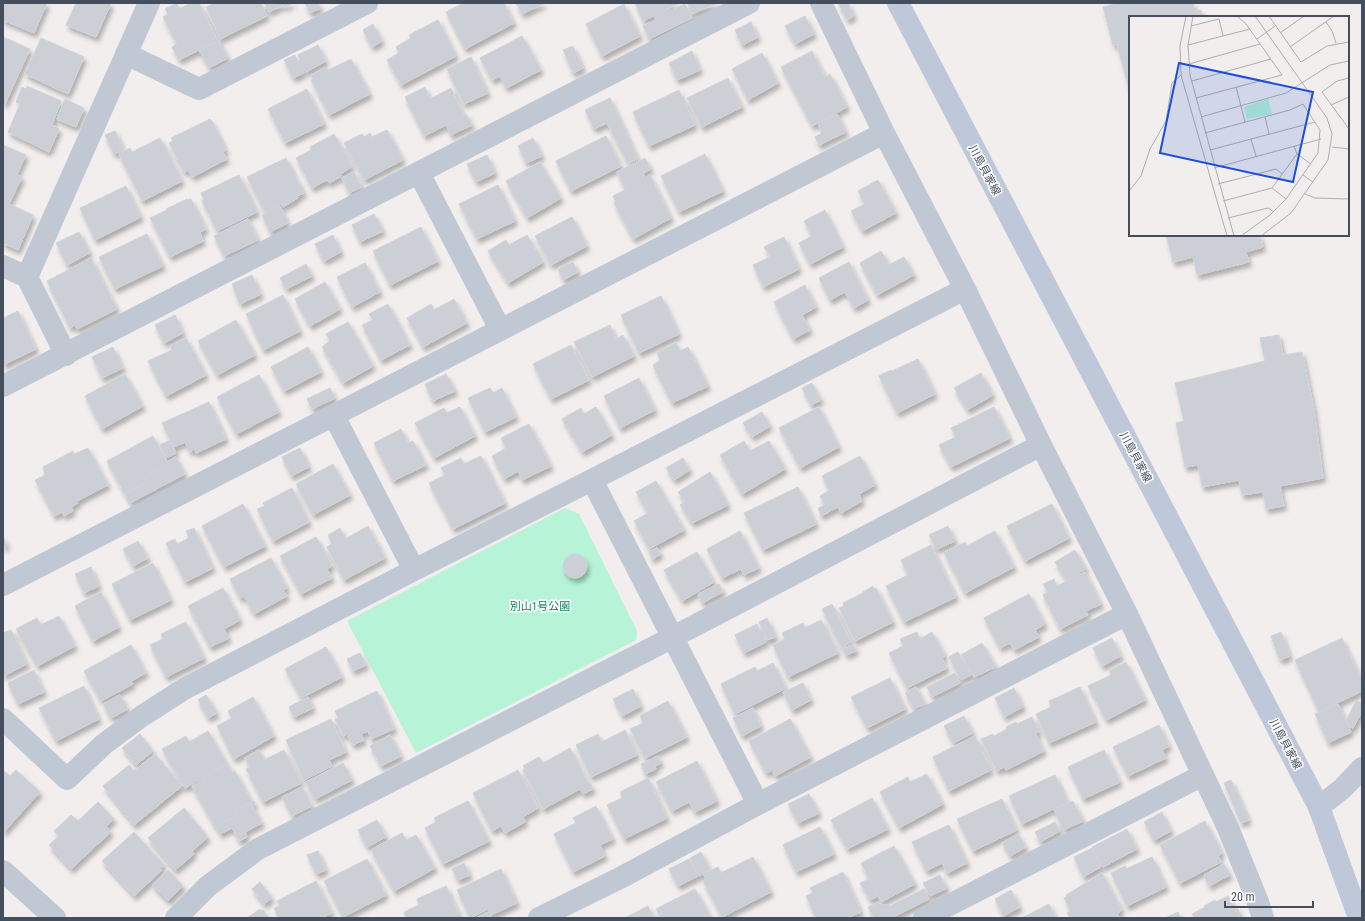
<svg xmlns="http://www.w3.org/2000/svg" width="1365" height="921" font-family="'Roboto Condensed','Noto Sans JP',sans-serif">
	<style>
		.green { fill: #b7f3d6 }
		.building { fill: #cccfd6; stroke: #d1d2da; filter: url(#shadow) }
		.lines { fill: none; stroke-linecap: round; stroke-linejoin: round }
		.minor { stroke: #c0c8d4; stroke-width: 22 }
		.tertiary { stroke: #c0c8d4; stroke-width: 22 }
		.secondary { stroke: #bec8d9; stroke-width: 22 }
		.labels { text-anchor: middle; stroke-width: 3; stroke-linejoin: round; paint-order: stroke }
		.street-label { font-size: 11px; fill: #444e5d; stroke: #fff }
		.park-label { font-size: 11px; fill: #0e8559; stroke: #fff }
		.inset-road { fill: none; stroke: #acaeb3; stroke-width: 1 }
		.view { fill: #1d4ed8; fill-opacity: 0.15; stroke: #1d4ed8; stroke-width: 2 }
		.inset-edge { fill: none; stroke: #444e5d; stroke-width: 2 }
	</style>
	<defs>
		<filter id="shadow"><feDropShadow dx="2.5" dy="4.5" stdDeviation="2" flood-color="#0004"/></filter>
	</defs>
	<rect width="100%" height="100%" fill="#f1eeed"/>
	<path class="green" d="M565,508L579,514L637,631L636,640L416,753L347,621Z"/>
	<path class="building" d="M3,3H47L34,33L3,20Z
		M76,3H111L96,37L66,25Z
		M177,3L179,9L191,3H199L218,41L179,60L172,47L177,44L163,17L168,14L165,9Z
		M215,3H261L267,16L220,39L206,7Z
		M264,3H293L285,7L284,5L269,12Z
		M305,3H318L321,8L310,13Z
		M464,3H504L514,23L465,49L446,12Z
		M516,3H545L522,14Z
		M635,3H680L643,21Z
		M687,3H718L692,14Z
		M838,3H848L854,16L847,20Z
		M1119,3H1193L1195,12L1201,10L1203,17H1130V93L1117,44L1113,45L1103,7Z
		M624,4L640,36L602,56L586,24Z
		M685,4L692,18L649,39L643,26L656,20L654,16L669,8L670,11Z
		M805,16L814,34L795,44L785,26Z
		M438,20L456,56L401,85L387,60L399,53L396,47L411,38L409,35Z
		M751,22L758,37L742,45L735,30Z
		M373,24L382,41L372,47L363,30Z
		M522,36L541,70L506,88L500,76L492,80L480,58Z
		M3,37L30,49L5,104L3,103Z
		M41,38L84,57L68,94L25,74Z
		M216,39H218L228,58L209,68L199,50L218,41Z
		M318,45L326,61L306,72L298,55Z
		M573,46L583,68L573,73L563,50Z
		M692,51L700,70L677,80L669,63Z
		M812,51L825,77L830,74L847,107L812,126L781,67Z
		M762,53L778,83L748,100L732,69Z
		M295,55L304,73L293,78L284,60Z
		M471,57L488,93L464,104L447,69Z
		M351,59L370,94L329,115L311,80L313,79L311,75L327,67L328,70Z
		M728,78L742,107L702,127L687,98Z
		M27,86L61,101L52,125L59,129L49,152L8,132L20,104L16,102L22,87L26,89Z
		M425,87L430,99L451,88L464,116L424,136L405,97Z
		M307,89L324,124L285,143L268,109Z
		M679,90L695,125L649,146L633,112Z
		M610,98L638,159L628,164L607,123L594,129L585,110Z
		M65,99L84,108L76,127L57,119Z
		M466,114L472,125L451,135L446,125Z
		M837,114L846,132L819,145L815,137L822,133L818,123Z
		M210,119L212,121L226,150L223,152L227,159L192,177L188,170L184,172L169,143L173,141L171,138Z
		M387,130L403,160L364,180L344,143L362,134L364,137L370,133L372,137Z
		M115,131L124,150L114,154L105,135Z
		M334,134L352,167L340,174L342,176L329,183L327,180L312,188L296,158L311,150L310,147Z
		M606,136L621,166L571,191L556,161Z
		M160,138L182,181L142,201L119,154L130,148L132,152Z
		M533,138L542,156L526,163L518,146Z
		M3,145L26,155L17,174L22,177L9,204L33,215L18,250L3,243Z
		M705,154L723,191L679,212L661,176Z
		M487,155L495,173L476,182L467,164Z
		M286,158L304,193L297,196L298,198L283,207L281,204L265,212L247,177Z
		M645,158L651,169L643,173L645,178L650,175L671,218L633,239L614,203L616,202L613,196L625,190L624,187L617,172Z
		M540,162L561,198L527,218L506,181Z
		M354,172L362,187L349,193L342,178Z
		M239,175L257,212L217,231L202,201L204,200L201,193Z
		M878,180L896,213L862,231L851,211L865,204L858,191Z
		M498,185L515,221L477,239L459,204Z
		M126,186L141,217L95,240L80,208Z
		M187,199L188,200L191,199L206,229L200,232L203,241L170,257L150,218L167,210L166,209Z
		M280,206L288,223L270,232L262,215Z
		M825,210L843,247L810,264L799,243L812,236L804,221Z
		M374,214L383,231L360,242L352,225Z
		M572,217L587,246L551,265L535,236Z
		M248,219L258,240L224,256L214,236Z
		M421,227L438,261L390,285L373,251Z
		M79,232L90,253L67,265L56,243Z
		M147,234L163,266L115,289L99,257Z
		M333,235L341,252L324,261L315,244Z
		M527,235L543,262L508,283L488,251L506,240L509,245Z
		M1166,235H1260L1263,247L1246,252L1249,262L1197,275L1193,257L1173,262Z
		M784,237L799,269L763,287L753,265L770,257L764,247Z
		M881,251L889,265L904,257L914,275L877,295L860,263Z
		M91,258L117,309L77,329L75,325L70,328L47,281Z
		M573,262L578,272L563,280L558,269Z
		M849,262L868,300L854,308L845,292L830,300L819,278Z
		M365,263L380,292L352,307L337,277Z
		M306,264L312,276L286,289L280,278Z
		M252,275L261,294L240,304L232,284Z
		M325,282L340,309L310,326L295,299Z
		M805,285L816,307L802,315L810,330L793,339L774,302Z
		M283,295L300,331L263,350L246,314Z
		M661,296L679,334L639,353L621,315Z
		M454,299L467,323L423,347L407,318L431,304L434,310Z
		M388,304L410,345L381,360L362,325L373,320L369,314Z
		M18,311L36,349L3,365V318Z
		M175,315L183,333L164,343L155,325Z
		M236,320L255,355L217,375L198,341Z
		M348,322L373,366L343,383L322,347L330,341L326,334Z
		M610,325L616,339L623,335L634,356L592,377L574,342Z
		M1279,335L1283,355L1302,352L1314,410L1323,478L1280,486L1284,506L1266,509L1263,492L1242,495L1239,480L1202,487L1198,465L1185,467L1176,423L1184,421L1175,383L1265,361L1260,338Z
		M186,338L206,375L166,396L148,361L172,350L170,346Z
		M676,343L680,351L688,347L708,386L672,403L653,365L660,361L657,353Z
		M571,345L589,380L551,399L533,364Z
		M113,347L123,368L102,378L92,357Z
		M308,347L321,372L284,391L271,367Z
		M918,359L935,394L897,413L879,376L891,370L892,371Z
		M981,373L993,395L967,410L954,388Z
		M125,374L143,406L102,429L85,396Z
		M446,374L455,391L433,401L425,384Z
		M259,375L279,412L236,434L217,397Z
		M639,378L655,410L620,428L604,396Z
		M812,383L821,400L811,405L802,388Z
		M330,388L335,398L312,409L307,399Z
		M490,388L493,393L502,388L516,417L485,432L468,398Z
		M209,402L226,439L196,453L194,449L190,452L185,442L174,447L162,423Z
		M460,407L475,436L434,458L415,423L444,408L447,413Z
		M596,407L612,435L582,452L562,419L581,408L584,414Z
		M819,407L839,447L800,468L779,428Z
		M994,407L1010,438L951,467L939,445L956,437L951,428Z
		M762,412L770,426L752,437L743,423Z
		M529,424L551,466L522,480L518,471L504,479L492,456L506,448L501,438Z
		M401,429L408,443L413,441L426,465L393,481L374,443Z
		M153,436L169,465L144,478L147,482L125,494L107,461Z
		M170,440L176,453L166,458L160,445Z
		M744,441L750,451L769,441L785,469L742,494L720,455Z
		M88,448L108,485L77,501L78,503L71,507L73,511L64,516L62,512L54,516L35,480L45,475L43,467L73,451L74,454Z
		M300,448L309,467L291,476L282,457Z
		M481,456L505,503L453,529L429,483L445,475L441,468L461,458L464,464Z
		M860,456L875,485L859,494L862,501L841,513L838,507L821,516L818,508L825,505L820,496L830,490L822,476Z
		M176,457L185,474L130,503L125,494L147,482L144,478L169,465L167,462Z
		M683,458L690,470L674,480L666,468Z
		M333,464L350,495L313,515L296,484Z
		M710,472L728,505L692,523L680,505L685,502L678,492Z
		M656,481L684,530L649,549L634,521L648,513L636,492Z
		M798,487L816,524L763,550L744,513Z
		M292,488L309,522L273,541L257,509L265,506L263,503Z
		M243,504L265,546L224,567L202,526Z
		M1052,504L1069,538L1025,561L1007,526Z
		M368,526L385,558L344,580L327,547L332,544L328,535L340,528L345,539Z
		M948,526L955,541L937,549L929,535Z
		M194,528L213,568L185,582L166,543L175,539L177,544L189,538L186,531Z
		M740,531L759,568L744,575L741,569L722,578L707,549Z
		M995,531L1014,567L965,593L944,553L965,542L967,546Z
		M3,536L7,545L3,548Z
		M316,537L332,566L327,569L332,578L301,594L280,556Z
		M138,541L148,558L133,566L123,549Z
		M931,545L956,597L904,622L886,586L908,575L901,560Z
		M657,548L661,554L652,559L649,552Z
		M1075,550L1086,569L1066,580L1055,562Z
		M697,552L714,582L682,601L664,570Z
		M563 566a12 12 0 1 1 24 0a12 12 0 1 1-24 0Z
		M271,558L287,588L283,590L287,596L254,614L244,596L240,598L230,579Z
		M153,563L171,600L130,620L112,584Z
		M91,567L99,586L84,593L75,574Z
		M1085,572L1101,604L1086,611L1088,615L1060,629L1043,595L1048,592L1043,584L1054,579L1057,586Z
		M719,584L723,592L702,603L698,594Z
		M873,586L874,589L876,588L893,622L855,641L839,608L844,606L843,603L863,593V592Z
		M223,588L240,620L224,629L229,638L210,647L188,606Z
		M101,592L119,627L93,641L75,606Z
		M1029,594L1045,624L1035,630L1039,637L1014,650L1010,643L1000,648L984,618Z
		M832,604L851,642L842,648L822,609Z
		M59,616L75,646L37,666L16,629L37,618L41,625Z
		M767,618L776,637L767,640L759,622Z
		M821,620L838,653L788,677L773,645L785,639L782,633L803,623L805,628Z
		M186,622L204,658L166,677L150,645L163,639L161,634Z
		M757,624L766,642L744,653L735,635Z
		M11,630L27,664L3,676V633Z
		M917,632L920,639L932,632L945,656L942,658L947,668L907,688L889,653L903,646L900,639Z
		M1281,632L1290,656L1280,660L1271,636Z
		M1112,638L1121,656L1102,666L1093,648Z
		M1342,638L1362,681V691L1319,712L1295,660Z
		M982,643L996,667L974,677L961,655Z
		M853,644L856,651L846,655L843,649Z
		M131,645L146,673L131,681L133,684L101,701L84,671Z
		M326,647L342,677L301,698L285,669Z
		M958,652L971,675L961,680L949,657Z
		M360,653L366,665L353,671L347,659Z
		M1126,662L1145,700L1106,720L1088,686L1111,675L1109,671Z
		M773,663L786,688L735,714L721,684L755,667L757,671Z
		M34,670L44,692L18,704L8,683Z
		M955,673L960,683L932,697L927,687Z
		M890,678L905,709L867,728L851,697Z
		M803,683L811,700L792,710L783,692Z
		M84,686L99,719L56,741L39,708Z
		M916,687L925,704L914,709L905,693Z
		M1080,687L1096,722L1049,743L1036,714L1051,707L1049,701Z
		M1014,688L1023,707L1004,717L995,698Z
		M633,689L641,706L622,716L613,699Z
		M377,691L394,729L371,739L368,731L361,734L364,740L353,745L347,734L343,736L335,719L338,718L335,711Z
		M120,695L128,709L111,718L103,704Z
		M206,695L217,713L208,718L198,700Z
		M253,697L274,736L234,759L217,726L232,718L228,711Z
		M308,697L313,708L294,717L289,707Z
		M668,701L687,737L645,758L630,729L643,723L640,716Z
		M1356,701L1362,703V711L1353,728L1348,726L1349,723L1346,721Z
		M1338,704L1351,732L1328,743L1315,714Z
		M753,708L761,726L742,736L733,718Z
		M964,716L973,733L953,743L944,726Z
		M1032,717L1039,732L1035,733L1044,751L1006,770L1004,767L997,771L981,739L993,734L994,736L1007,729L1006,727L1016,722L1017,724Z
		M331,719L346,752L329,760L332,766L304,780L286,740Z
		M790,719L811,757L775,776L772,770L766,773L749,741Z
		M1159,725L1169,746L1162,750L1166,758L1128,776L1113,747Z
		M625,730L637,755L591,777L576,745L598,734L602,742Z
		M208,731L227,764L185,788L162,749L186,736L189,742Z
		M140,734L153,751L136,765L122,748Z
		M390,735L401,756L381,766L370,746Z
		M975,736L991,770L949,791L933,757Z
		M570,748L588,783H590L593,789L583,794L580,789L543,809L523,770L525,769L523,766L539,757L543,763Z
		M259,750L264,760L284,750L301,783L263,802L246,769L250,767L245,758Z
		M1104,750L1120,782L1083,799L1068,767Z
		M155,754L182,786L134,825L103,786L129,765L134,771Z
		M658,756L661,763L655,766L656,769L645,774L641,764Z
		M697,761L717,801L695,812L689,802L672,811L656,782Z
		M343,763L352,780L315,799L306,782Z
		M228,764L233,773L235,771L252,802L234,812L236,816L215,827L192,786L203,780L202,778Z
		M3,770L10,776L16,770L40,792L3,833Z
		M518,770L538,808L523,817L525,822L505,833L501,826L492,831L473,793Z
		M927,774L943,804L899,828L880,792L908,777L910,782Z
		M1055,775L1068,802L1022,824L1009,796Z
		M648,778L667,818L624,839L607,805L622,798L620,792Z
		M1231,780L1249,820L1241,823L1224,783Z
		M302,787L312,806L292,816L282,797Z
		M809,794L819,813L798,823L788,804Z
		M872,798L888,829L847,849L831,820Z
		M1002,799L1017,830L973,851L957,819Z
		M254,801L255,804L252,805L262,823L245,832L247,837L239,841L232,828L220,834L216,827L236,816L234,812Z
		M468,801L489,841L443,864L425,828L436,822L434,818Z
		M1073,801L1083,821L1064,830L1054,810Z
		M98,802L114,819L106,826L111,832L71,869L49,845L59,836L54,831L71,815L78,821Z
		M596,806L613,839L600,845L605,856L573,872L554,834L576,823L573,818Z
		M184,808L208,837L192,851L194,854L175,870L148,838Z
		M1162,812L1171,831L1154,840L1144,822Z
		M377,820L386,837L367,847L358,830Z
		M1205,821L1222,853L1218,856L1221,862L1180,883L1160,845Z
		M1055,822L1060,831L1040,842L1035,832Z
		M949,825L967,863L947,873L942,863L926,871L912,842Z
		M820,827L834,854L796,872L783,845Z
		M1127,829L1137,849L1103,867L1092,847Z
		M134,832L164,865L160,868L162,870L134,896L102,861Z
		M402,833L406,840L416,835L435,868L394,891L371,850Z
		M1018,834L1026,847L1010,856L1002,843Z
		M894,846L915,884L881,902L861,863Z
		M1092,848L1101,867L1083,877L1074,857Z
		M318,851L326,870L316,874L307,855Z
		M701,852L710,870L699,876L690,858Z
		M753,857L771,892L722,917L703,881L706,879L703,874L718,867L721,873Z
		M1152,857L1166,887L1127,906L1111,873L1125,866L1126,869Z
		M367,859L386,895L343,917L324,881Z
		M689,859L698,876L678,886L669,869Z
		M464,863L470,875L458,880L452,869Z
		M1224,864L1230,875L1209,886L1204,875Z
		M501,869L517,903L491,915L488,909L470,918L457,890Z
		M168,870L183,886L168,901L152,885Z
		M843,872L861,912L847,918H842L841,917L839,918H816L806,896L813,893L810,888Z
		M1102,873L1122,910L1117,914L1119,917L1070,918L1067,913L1071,911L1064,898L1067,897L1066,895Z
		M940,875L947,888L930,896L923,883Z
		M869,879L878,896L870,900L860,883Z
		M316,881L332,913L322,918H279L274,908L280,906L277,901Z
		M260,882L272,898L264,904L252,889Z
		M446,886L461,918H406L404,912L419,905L417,899Z
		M695,889L711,918H661L656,909Z
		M924,889L929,899L891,918H874L868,907L879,902L880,904L890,906Z
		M1011,890L1020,907L1003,916L995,899Z
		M1228,896L1236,910L1237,908L1240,913L1238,914L1240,918H1194L1192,914L1205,907L1204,906L1215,900L1216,902Z
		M1049,904L1056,918H1022Z
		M648,906L654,918H625Z
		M260,909L261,911L263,910L269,918H247Z
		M488,912L491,918H476Z
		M1178,912L1181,918H1165Z"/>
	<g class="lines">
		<path class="minor" d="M821,3L884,133L965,289L1041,445L1127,614L1228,828L1258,902L1263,918
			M126,54L199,89L367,3
			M419,173L500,329
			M3,266L27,277L66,355
			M27,277L149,3
			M3,386L749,3
			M334,416L414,570
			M592,480L758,804
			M3,585C297,435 590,283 884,133
			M3,719L67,779L104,744L142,716L184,689L414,570L576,488L965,289
			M1319,807L1343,788L1362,768
			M176,918L208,886L258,849L650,649L1041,445
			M539,918L622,877L758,804L1127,614
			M924,918L1203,775"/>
		<path class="tertiary" d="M3,871L55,918"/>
		<path class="secondary" d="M898,3L1319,807L1359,918"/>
	</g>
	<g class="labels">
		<g class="street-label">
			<text transform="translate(985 170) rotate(62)" y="4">川島貝家線</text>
			<text transform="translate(1136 457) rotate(62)" y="4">川島貝家線</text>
			<text transform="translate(1286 744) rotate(62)" y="4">川島貝家線</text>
		</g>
		<g class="park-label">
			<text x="540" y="610">別山1号公園</text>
		</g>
	</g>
	<g transform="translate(1129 16)">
		<rect width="220" height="220" fill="#f1eeed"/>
		<path d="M139,83L143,98L118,103L115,91Z" fill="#b7f3d6"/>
		<path class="inset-road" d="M57,0L51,30L52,59L98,220M64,0L59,29L61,59L105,220M126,0L198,102L203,118L199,144L162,197L132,220M140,0L172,46L198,30L220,26M197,6L203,15L207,27M62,10L90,3L94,20M151,17L175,0M128,23L146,10M59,29L121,13M161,31L205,0M60,48L131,28M220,62L208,65L193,76L220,113M63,65L142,43M107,71L116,106M67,82L153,59L117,8L108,0M202,89L220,81M72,101L157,77L201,49L220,45M136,101L140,118M76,117L161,94L174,88L191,114L189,137L157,183L141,199L112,220M122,123L127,140M165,130L168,138L182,148M203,131L220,133M81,134L186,106M85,152L192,123M174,159L184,166M89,168L147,153L153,158M143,172L157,183M0,175L12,160L21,133L37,105L43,67L52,59M176,178L186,182L220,183M94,185L143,172L168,138M99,202L139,192L145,196"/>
		<path class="view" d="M50,47L184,76L164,166L31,137Z"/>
		<rect width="220" height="220" class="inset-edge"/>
	</g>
	<rect width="1365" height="921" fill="none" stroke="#444e5d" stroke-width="8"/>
	<path d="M1225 901v6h88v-6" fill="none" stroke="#444e5d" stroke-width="2"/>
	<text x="1231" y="901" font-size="12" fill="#444e5d" stroke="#ffffff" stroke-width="3" paint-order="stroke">20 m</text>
</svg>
